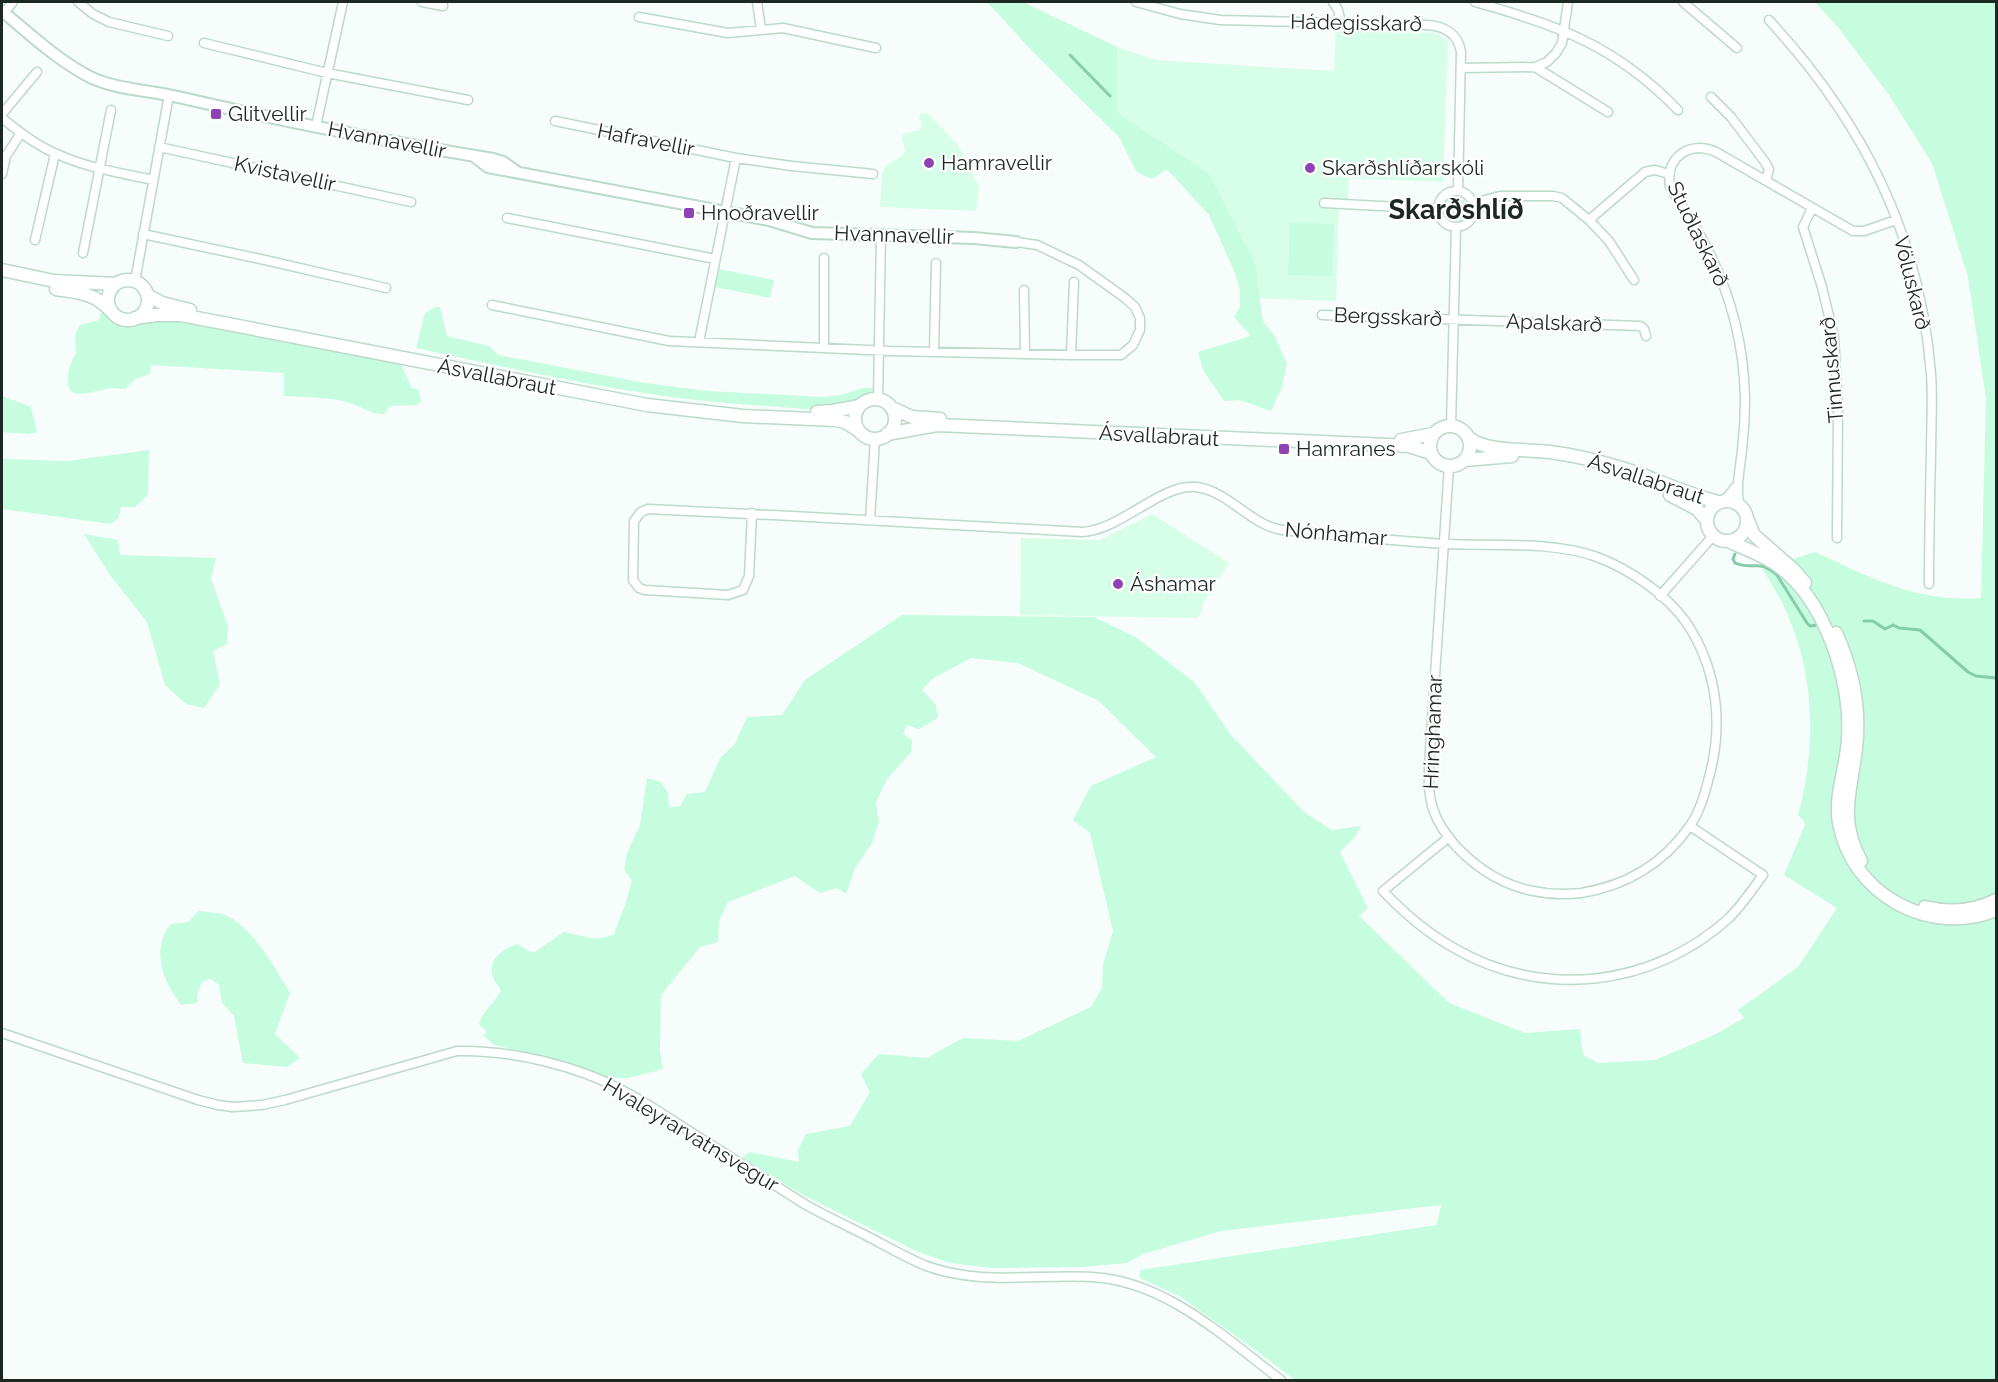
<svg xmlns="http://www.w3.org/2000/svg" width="1998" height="1382" font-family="Raleway,sans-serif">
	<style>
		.built { fill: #d6fee9 }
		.green { fill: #c6fce0 }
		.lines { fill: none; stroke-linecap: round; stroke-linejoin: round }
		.stream { stroke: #87ccaa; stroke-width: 3 }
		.minor-casing { stroke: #bbdac9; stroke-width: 11 }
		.tertiary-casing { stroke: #bbdac9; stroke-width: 14 }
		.secondary-casing { stroke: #bbdac9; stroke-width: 15 }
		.minor { stroke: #fff; stroke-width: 8 }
		.tertiary { stroke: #fff; stroke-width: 10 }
		.secondary { stroke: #fff; stroke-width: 12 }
		.poi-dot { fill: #8e43b5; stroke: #fff; stroke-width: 2 }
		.labels { text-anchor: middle; stroke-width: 4.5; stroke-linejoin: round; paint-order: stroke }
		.street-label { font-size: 21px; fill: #1d2822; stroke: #fff }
		.poi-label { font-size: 21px; fill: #1d2822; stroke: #fff; text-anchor: start }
		.district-label { font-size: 27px; font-weight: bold; fill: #1d2822; stroke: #fff }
	</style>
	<rect width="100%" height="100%" fill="#f7fdfa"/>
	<path class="built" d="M1336,30L1436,33L1448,41L1443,182L1349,178L1348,201H1339L1336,301L1250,298L1225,229L1117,113V47L1156,60L1334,71Z
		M921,113L928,114L958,145L979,187L976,211L880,207L882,174L886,166L903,155L905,150L902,139L903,134L920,130L922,124L919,118Z
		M1152,514L1229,563L1202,605L1203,609L1196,618L1020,615L1021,538L1100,540Z"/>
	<path class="green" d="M987,2H1023L1117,47V113L1209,174L1255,263L1263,322L1274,335L1287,363L1282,387L1271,411L1239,400L1224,401L1203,370L1198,352L1251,336L1234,317L1240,307V290L1235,273L1209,215L1167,169L1152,179L1137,172L1119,137L1035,54Z
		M1815,2H1996V1380H1295L1258,1352L1181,1297L1140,1278V1270L1437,1225L1441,1205L1221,1231L1143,1254L1127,1263L1083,1267L991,1268L950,1263L916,1251L803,1195L742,1158L750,1152L799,1162L798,1150L806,1134L850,1126L870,1092L861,1074L879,1054L927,1058L963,1038L1018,1041L1091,1007L1102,988L1103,965L1113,931L1090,833L1073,820L1091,786L1156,757L1099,701L1018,663L971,658L932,679L922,690L936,705L938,718L919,729L907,725L903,734L912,740L911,752L887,779L876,802L879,822L872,843L855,868L846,894L837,888L820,893L795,876L728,902L719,921L718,942L700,947L661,995L660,1051L663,1069L628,1078H610L565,1062L494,1045L483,1035L487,1032L479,1024C483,1010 494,1004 501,991C499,986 493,980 492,974C489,958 505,948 517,944L533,953L564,932L596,939L614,935C620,916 628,900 632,880L624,870L627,853L640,825L647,778L661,782L668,793L669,807L680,806L687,794L705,792L720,758L735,744L747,717L782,715L805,680L902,615L1094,617L1137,638L1194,682L1231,735L1304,812L1332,830L1361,826L1355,837L1340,852L1368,908L1359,916L1449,1003L1525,1033L1580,1029L1583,1055L1598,1063L1655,1060L1714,1035L1744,1018L1738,1010L1798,967L1837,908L1784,875L1805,825L1803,820L1798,815C1821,731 1813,642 1762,569L1815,552C1869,577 1918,603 1981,598L1986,399L1968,277L1932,163L1889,95L1837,26Z
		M1443 209a12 12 0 1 1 24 0a12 12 0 1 1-24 0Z
		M1290,223L1334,224L1332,276L1288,275Z
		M719,269L774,280L770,298L715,287Z
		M435,307H440L447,336L489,346L498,355L645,383L707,391L823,397L841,395L863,388H875C864,403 839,409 821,409C799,410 775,406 753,405C639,398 528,372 416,348L425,313Z
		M104,311L113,323L125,327L170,319L400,362L412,388L419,390L421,401L417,405L390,406L384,414C368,414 362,406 347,402C327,397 305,397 284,396V373L151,365L150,374L135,379L125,389C119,389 112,387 106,389C93,391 67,403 68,380C68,370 71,361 76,353L75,335L80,325L99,320L100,314Z
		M2,396L31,407L37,432L28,434L2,432Z
		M149,450L148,495L135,507H121L119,517L111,524L2,509V459L67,461Z
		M84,534L118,540L120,555L216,558L211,579L228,626L227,644L213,651L220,684L204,708L186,704L165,685L147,622L110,575Z
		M198,911C205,912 214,912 222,914C251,923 275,969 290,993L275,1034L300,1058L287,1067L243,1063L234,1016L222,1003L219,985L211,979C198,981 198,992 197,1003L181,1005C163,982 150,949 171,924L189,922Z"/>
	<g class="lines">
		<path class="stream" d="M1070,55L1110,96
			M1735,554L1733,559L1735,563C1753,571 1758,558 1777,575L1807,623L1810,626L1817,625
			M1864,621H1873L1885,629L1893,625L1899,628L1920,630L1968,672L1976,676L1996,678"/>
		<g class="minor-casing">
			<path id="minor" d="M78,2L93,14L109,22L168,36
				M422,2L443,6
				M757,2L761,29
				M1136,2L1180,14L1220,20L1427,25C1445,26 1458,34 1461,52L1458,191
				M1333,2L1338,10L1341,23
				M1475,2C1558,25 1616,46 1678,110
				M1683,2L1737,48
				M4,13L13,2
				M639,17L728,33L783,28L876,48
				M1769,20C1863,122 1920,234 1931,374C1933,400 1931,426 1931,452C1930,496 1929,540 1929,584
				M204,43L327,73L468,100
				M1535,67L1608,112
				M1461,68L1535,67L1547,62L1556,53L1562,43L1568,2
				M1711,97L1731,117L1765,162L1769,169L1766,180
				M2,114L37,72
				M2,118C19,132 37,146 57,154C87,168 121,173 153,180
				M555,121L736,158L792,166L873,174
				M316,126L343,2
				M159,147L411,202
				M2,174L6,156L21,133
				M1438 209a18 18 0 1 1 36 0a18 18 0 1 1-36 0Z
				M1324,203L1437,209
				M1473,203L1500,196H1553L1562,198L1589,220L1609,241L1634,280
				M1812,208L1803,227L1822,287L1834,337L1838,408L1837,538
				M507,218L715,259
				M1589,220L1645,172L1655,170L1669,174
				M143,234L265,260L386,288
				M35,240L55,154
				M83,253L111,110
				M135,281L169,95
				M1024,290L1025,354
				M492,305L669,341L890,351L1071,355H1121L1133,345L1140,330V318L1135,307L1125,298L1079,265L1037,245L1016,242
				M1322,315L1640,326L1644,329L1646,336
				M699,342L736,158
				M824,348V258
				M934,352L936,263
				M1071,355L1074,282
				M878,399L881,235
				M1451,426L1456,228
				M1724,501L1737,485
				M1739,504C1736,485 1740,469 1742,450C1744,433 1745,416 1745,399C1744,343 1729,287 1701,237C1692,220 1679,204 1670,186C1665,157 1690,140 1716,152L1853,231H1864L1896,220
				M752,513L749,576L743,590L728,595L645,590L639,588L633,580L634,521L641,512L648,509L792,516L1082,532C1121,530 1160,484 1196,487C1229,491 1250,525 1282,530C1337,535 1393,541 1448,544C1494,546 1554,541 1597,557C1629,569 1666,594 1686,622C1718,670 1724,726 1708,781C1704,797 1699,814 1689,827C1663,864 1625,886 1581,893C1548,897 1513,890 1485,871C1460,854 1434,827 1430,796C1428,786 1429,776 1429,766L1449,466
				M870,520L875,439
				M1660,596L1713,536
				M1449,837L1383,891C1404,913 1427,933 1454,948C1543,1000 1653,987 1729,918C1742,905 1752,890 1763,875L1690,826
				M2,1033L198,1100L218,1105L233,1107L262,1105L285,1100L457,1051C511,1050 576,1065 624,1091C651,1105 676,1123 702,1139C737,1161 771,1183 806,1205C826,1216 847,1226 867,1236C886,1246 905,1257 924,1265C978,1286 1036,1274 1092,1277C1166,1281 1225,1338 1281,1380"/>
		</g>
		<g class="tertiary-casing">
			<path id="tertiary" d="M2,11C30,34 57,60 90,77C117,90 149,90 178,97C282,121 388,142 493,159L503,162L516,171
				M475,157L488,167L769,220L812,233L974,238L1016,242"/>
		</g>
		<g class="secondary-casing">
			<path id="secondary" d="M2,270L54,281L116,284
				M108 300a20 20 0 1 1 40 0a20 20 0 1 1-40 0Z
				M56,289C80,293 92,292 110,310
				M147,295L162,303L190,310
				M135,318L156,315H181L647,405L743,416L835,420L845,422L859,431
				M855 419a20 20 0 1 1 40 0a20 20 0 1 1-40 0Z
				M892,408L912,417L940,419
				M817,412L832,411L860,406
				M1430 446a20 20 0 1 1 40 0a20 20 0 1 1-40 0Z
				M887,434L937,425L1409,446L1431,453
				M1469,438C1485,452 1528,449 1550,452C1581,456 1610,464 1640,474C1666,484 1691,495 1718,502
				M1401,440L1433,434
				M1465,460L1512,456
				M1670,495L1697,509L1707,521
				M1707 521a20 20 0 1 1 40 0a20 20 0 1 1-40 0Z
				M1747,518L1754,535L1794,570L1805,583
				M1728,541C1744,548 1760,554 1774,563C1824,596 1852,680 1848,738C1847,767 1834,794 1839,823C1852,895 1930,937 1996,910
				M1836,633C1851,666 1859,699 1857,735C1855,784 1835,813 1861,861
				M1925,907C1949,913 1974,911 1996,900"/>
		</g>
		<use href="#minor" class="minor"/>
		<use href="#tertiary" class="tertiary"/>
		<use href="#secondary" class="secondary"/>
	</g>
	<g class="poi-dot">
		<rect x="210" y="108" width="12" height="12" rx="3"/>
		<circle cx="929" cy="163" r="6"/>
		<circle cx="1310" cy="168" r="6"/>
		<rect x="683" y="207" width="12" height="12" rx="3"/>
		<rect x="1278" y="443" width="12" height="12" rx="3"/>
		<circle cx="1118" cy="584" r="6"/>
	</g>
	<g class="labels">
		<g class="street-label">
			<text transform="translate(1356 23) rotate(1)" y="7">Hádegisskarð</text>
			<text transform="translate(387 140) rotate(11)" y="7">Hvannavellir</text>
			<text transform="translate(646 140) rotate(11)" y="7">Hafravellir</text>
			<text transform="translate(285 174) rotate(12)" y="7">Kvistavellir</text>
			<text transform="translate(1698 234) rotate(64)" y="7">Stuðlaskarð</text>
			<text transform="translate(894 235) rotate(2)" y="7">Hvannavellir</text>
			<text transform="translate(1912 283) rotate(76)" y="7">Völuskarð</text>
			<text transform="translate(1388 317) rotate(2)" y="7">Bergsskarð</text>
			<text transform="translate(1554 323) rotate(2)" y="7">Apalskarð</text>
			<text transform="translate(1832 370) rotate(-95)" y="7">Tinnuskarð</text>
			<text transform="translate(497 377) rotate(11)" y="7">Ásvallabraut</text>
			<text transform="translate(1159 436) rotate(3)" y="7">Ásvallabraut</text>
			<text transform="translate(1646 479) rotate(18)" y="7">Ásvallabraut</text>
			<text transform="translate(1336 534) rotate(5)" y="7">Nónhamar</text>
			<text transform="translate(1433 732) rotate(-88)" y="7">Hringhamar</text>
			<text transform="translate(691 1135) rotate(31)" y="7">Hvaleyrarvatnsvegur</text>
		</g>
		<g class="poi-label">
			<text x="228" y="121">Glitvellir</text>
			<text x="941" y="170">Hamravellir</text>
			<text x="1322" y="175">Skarðshlíðarskóli</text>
			<text x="701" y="220">Hnoðravellir</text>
			<text x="1296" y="456">Hamranes</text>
			<text x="1130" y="591">Áshamar</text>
		</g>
		<g class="district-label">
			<text x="1456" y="219">Skarðshlíð</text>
		</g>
	</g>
	<rect width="1998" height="1382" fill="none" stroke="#1d2822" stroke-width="6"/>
</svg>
